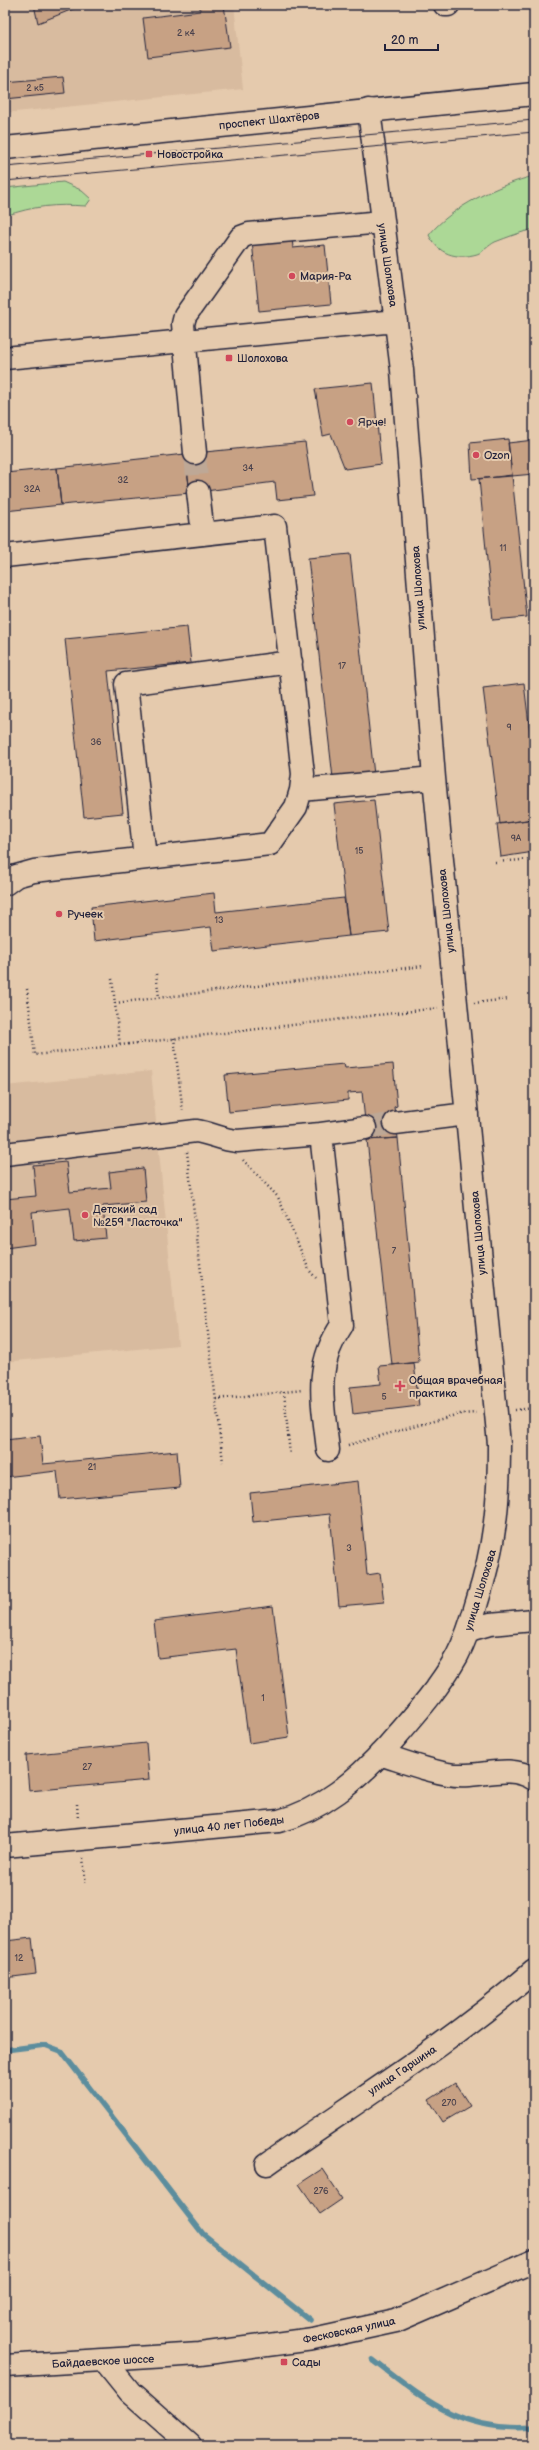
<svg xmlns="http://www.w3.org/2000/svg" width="539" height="2450" font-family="'Balsamiq Sans',sans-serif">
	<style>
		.built { fill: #d8bb9f }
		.green { fill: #acd896; stroke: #677d68 }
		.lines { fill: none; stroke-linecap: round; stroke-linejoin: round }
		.stream { stroke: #5c8d9d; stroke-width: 5.5 }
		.building { fill: #c7a184; stroke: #22223b }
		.minor-tunnel { stroke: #bea896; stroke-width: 22; stroke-dasharray: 22 11; stroke-linecap: butt }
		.minor-casing { stroke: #22223b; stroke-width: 25 }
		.major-casing { stroke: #22223b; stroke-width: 25 }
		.path { stroke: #22223b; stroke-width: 2.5; stroke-dasharray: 1 3; stroke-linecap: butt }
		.minor { stroke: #e5caad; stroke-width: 22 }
		.major { stroke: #e5caad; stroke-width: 22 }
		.tram { stroke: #22223b; stroke-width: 1 }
		.poi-dot { fill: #d1495b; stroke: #e5caad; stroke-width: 1.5 }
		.labels { text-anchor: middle; stroke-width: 4; stroke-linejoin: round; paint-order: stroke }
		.number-label { font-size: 9px; fill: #4b424d }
		.street-label { font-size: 11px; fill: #22223b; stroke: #e5caad }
		.poi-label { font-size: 11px; fill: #22223b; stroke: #e5caad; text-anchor: start }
	</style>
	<rect width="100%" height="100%" fill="#e5caad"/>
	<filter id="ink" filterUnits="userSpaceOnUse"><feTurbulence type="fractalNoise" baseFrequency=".025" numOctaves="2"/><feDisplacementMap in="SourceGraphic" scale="8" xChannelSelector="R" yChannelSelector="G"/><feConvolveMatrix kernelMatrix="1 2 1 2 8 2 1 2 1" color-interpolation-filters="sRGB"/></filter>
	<g filter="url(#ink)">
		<path class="built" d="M5,5H234L243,89L5,113Z
			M151,1071L178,1345L5,1362V1086Z"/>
		<path class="green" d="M534,176V229C521,232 508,237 495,242C489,245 483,252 477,254C456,260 438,254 429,235C451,207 500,184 534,176Z
			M63,182L81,190L91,199L86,206C55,204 34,206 5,216V188Z"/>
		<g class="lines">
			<path class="stream" d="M5,2050L45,2045L61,2051L203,2234L310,2320
				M373,2360C426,2401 463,2433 534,2427"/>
		</g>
		<path class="building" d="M34,5H83L38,23Z
			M200,5H224L230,47L148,57L143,18L200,11Z
			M63,77L65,93L5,99V82Z
			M292,237L293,248L325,245L331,304L259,311L252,241Z
			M373,383L381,464L345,469L331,434L323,436L315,389Z
			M508,439L512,476L472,479L470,443Z
			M534,440V474L512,476L527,617L493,620L479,479L512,475L508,443Z
			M305,442L313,496L277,500L275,482L190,493L185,454Z
			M185,454L190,493L61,505L57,468Z
			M57,468L61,505L5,511V473Z
			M350,554L374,775L333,778L308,558Z
			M187,627L191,663L108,671L123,813L84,817L65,639Z
			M524,683L534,766V819L500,824L483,688Z
			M374,800L389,932L349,936L334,804Z
			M534,819V852L501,857L497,824Z
			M214,893L216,912L344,898L349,936L214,951L211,927L94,941L91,907Z
			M344,1064L345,1068L393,1064L397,1106L394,1107L398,1138L367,1140L362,1092L348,1093V1100L229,1112L225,1075Z
			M398,1138L419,1362L392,1365L367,1140Z
			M66,1162L70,1192L111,1188L109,1172L143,1168L146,1202L103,1206L106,1238L74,1241L70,1208L32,1212L35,1244L5,1248V1199L36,1196L33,1165Z
			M414,1363L419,1406L353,1414L350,1387L381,1384L379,1366Z
			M40,1436L43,1464L177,1451L180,1488L60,1499L57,1471L5,1477V1440Z
			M358,1481L367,1575L380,1573L384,1602L339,1606L330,1514L253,1522L250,1493Z
			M273,1606L289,1737L249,1743L236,1649L158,1658L154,1621Z
			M146,1743L149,1780L29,1791L26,1755Z
			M32,1938L36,1974L5,1978V1941Z
			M455,2083L470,2106L443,2122L429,2100Z
			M322,2169L342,2199L320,2214L299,2184Z"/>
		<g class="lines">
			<path class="minor-tunnel" d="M195,453L198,492
				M365,1128L395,1123"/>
			<g class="minor-casing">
				<path id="minor" d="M445,5H448
					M5,358L396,321
					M195,453L183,324L185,316L241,237L249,234L382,222
					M198,492L203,534
					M5,556L275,526L303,774L301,790
					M145,858L126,684L291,662
					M5,884L16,876L34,871L270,844L296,807L301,790L434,778
					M395,1123L467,1114
					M5,1154L196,1131C211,1133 222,1140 237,1141L321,1134
					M328,1450C323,1403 313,1367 342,1325L321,1134L365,1128
					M469,1630L490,1624L534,1620
					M380,1754C402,1761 425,1770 448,1774C478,1780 506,1762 534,1779
					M5,1846L279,1821C322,1810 357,1780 387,1747C412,1718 438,1690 457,1656C466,1639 472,1620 477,1602C495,1546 499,1503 499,1444L434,778L402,370L369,110
					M267,2164C357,2101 451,2043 534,1971
					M105,2361L130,2392L190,2445"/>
			</g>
			<g class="major-casing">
				<path id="major" d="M5,148L534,94
					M5,2366L200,2354L313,2339L396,2321L534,2261"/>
			</g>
			<path class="path" d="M495,862L534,859
				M156,974L159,997
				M112,979L120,1045
				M27,989L35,1055L438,1008
				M115,1003L423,966
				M474,1003L508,999
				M174,1038L183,1113
				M187,1152L223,1462
				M243,1160L278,1197L309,1270L316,1278
				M284,1392L290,1455
				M216,1399L303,1390
				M515,1410L534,1408
				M348,1445L459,1414L476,1413
				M77,1804L78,1819
				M83,1858L86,1885"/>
			<use href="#minor" class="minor"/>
			<use href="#major" class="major"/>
			<path class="tram" d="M5,167L534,120
				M5,181L534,132"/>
		</g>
	</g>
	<g class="poi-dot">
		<rect x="145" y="150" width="8" height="8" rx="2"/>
		<circle cx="292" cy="276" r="4"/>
		<rect x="225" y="354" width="8" height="8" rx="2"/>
		<circle cx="350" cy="422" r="4"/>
		<circle cx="476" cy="455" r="4"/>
		<circle cx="59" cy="914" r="4"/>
		<circle cx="85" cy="1215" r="4"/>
		<path d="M398 1380h4v4h4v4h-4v4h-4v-4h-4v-4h4z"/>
		<rect x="280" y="2358" width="8" height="8" rx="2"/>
	</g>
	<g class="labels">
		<g class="number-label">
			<text x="186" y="36">2 к4</text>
			<text x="35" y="91">2 к5</text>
			<text x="248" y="471">34</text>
			<text x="123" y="483">32</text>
			<text x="32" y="492">32А</text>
			<text x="503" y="551">11</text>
			<text x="342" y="669">17</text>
			<text x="509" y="730">9</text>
			<text x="96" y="745">36</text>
			<text x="516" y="841">9А</text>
			<text x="359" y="854">15</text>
			<text x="219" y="923">13</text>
			<text x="394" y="1254">7</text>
			<text x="384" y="1400">5</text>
			<text x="92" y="1470">21</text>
			<text x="349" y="1551">3</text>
			<text x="263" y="1701">1</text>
			<text x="87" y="1770">27</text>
			<text x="19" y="1961">12</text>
			<text x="449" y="2106">270</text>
			<text x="321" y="2194">276</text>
		</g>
		<g class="street-label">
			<text transform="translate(269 120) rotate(-6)" y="4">проспект Шахтёров</text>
			<text transform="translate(388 265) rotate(82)" y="4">улица Шолохова</text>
			<text transform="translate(418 588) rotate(-94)" y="4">улица Шолохова</text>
			<text transform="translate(446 911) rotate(-96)" y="4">улица Шолохова</text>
			<text transform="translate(478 1233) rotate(-95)" y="4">улица Шолохова</text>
			<text transform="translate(480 1590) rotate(-73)" y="4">улица Шолохова</text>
			<text transform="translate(229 1825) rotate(-6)" y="4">улица 40 лет Победы</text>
			<text transform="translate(402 2070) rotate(-34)" y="4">улица Гаршина</text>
			<text transform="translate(349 2330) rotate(-12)" y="4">Фесковская улица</text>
			<text transform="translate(103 2361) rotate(-3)" y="4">Байдаевское шоссе</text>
		</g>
		<g class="poi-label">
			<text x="157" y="158">Новостройка</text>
			<text x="300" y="280">Мария-Ра</text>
			<text x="237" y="362">Шолохова</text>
			<text x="358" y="426">Ярче!</text>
			<text x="484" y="459">Ozon</text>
			<text x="67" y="918">Ручеек</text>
			<text x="93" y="1213">Детский сад<tspan x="93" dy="13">№259 "Ласточка"</tspan></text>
			<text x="409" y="1384">Общая врачебная<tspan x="409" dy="13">практика</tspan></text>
			<text x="292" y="2366">Сады</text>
		</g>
	</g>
	<rect width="539" height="2450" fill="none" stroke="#e5caad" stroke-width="20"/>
	<rect x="10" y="10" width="519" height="2430" fill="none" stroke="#22223b" stroke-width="1.5" filter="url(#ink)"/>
	<path d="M385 44v6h53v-6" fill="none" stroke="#22223b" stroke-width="2"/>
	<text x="391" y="44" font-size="12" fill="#22223b" stroke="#e5caad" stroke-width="3" paint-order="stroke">20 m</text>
</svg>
